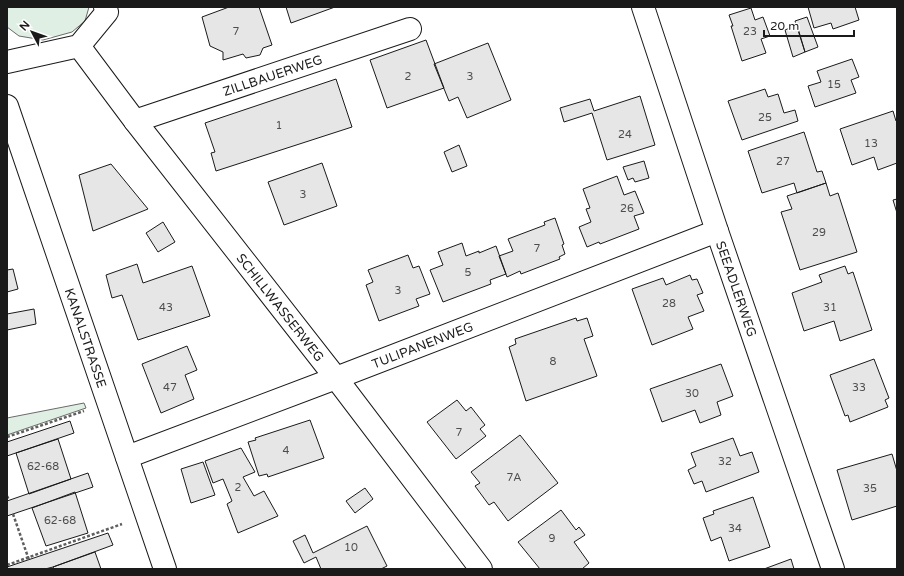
<svg xmlns="http://www.w3.org/2000/svg" width="904" height="576" font-family="'Varela Round',sans-serif">
	<style>
		.green { fill: #e0efe3; stroke: #6a6a6a }
		.building { fill: #e6e6e6; stroke: #1a1a1a }
		.lines { fill: none; stroke-linecap: round; stroke-linejoin: round }
		.street-casing { stroke: #1a1a1a; stroke-width: 24 }
		.path { stroke: #5f5f5f; stroke-width: 2.5; stroke-dasharray: 3 2; stroke-linecap: butt }
		.street { stroke: #fff; stroke-width: 22 }
		.labels { text-anchor: middle; stroke-width: 3; stroke-linejoin: round; paint-order: stroke }
		.number-label { font-size: 11px; fill: #4d4d4d }
		.street-label { font-size: 13px; fill: #1a1a1a; stroke: #fff }
	</style>
	<rect width="100%" height="100%" fill="#fff"/>
	<path class="green" d="M7,7H89L85,21L72,32L43,40L19,36L7,27Z
		M84,403L86,408L7,435V418Z"/>
	<path class="building" d="M229,7H259L272,45L263,48L260,55L246,58L243,54L223,60V52L210,46L202,17Z
		M286,7H335L291,23Z
		M808,7H855L859,20L833,29L831,23L814,28Z
		M751,8L755,20L763,17L770,36L761,39L766,53L742,61L731,26H733L729,15Z
		M807,17L818,47L805,52L795,21Z
		M797,25L805,52L793,57L785,30Z
		M426,40L444,88L387,108L370,60Z
		M488,43L511,100L467,118L458,97L449,101L434,64Z
		M852,59L859,77L851,80L856,93L815,107L808,86L821,82L817,71Z
		M336,79L352,127L216,171L211,153L215,152L205,123Z
		M765,89L768,97L778,94L784,113L795,110L798,121L742,140L728,101Z
		M640,96L655,145L607,160L592,113L564,122L560,108L590,99L594,111Z
		M893,111L896,121H897V163L878,170L874,157L852,165L840,129Z
		M804,132L817,172L822,171L826,183L797,193L794,183L762,193L748,151Z
		M459,145L467,166L452,172L444,152Z
		M644,161L649,178L635,182L633,178L628,180L623,167Z
		M322,163L337,206L284,225L268,182Z
		M111,164L148,209L93,231L79,175Z
		M617,176L624,195L635,191L644,213L634,216L639,229L600,244L599,242L587,247L579,227L591,222L586,209L590,208L583,189Z
		M826,183L830,196L838,193L857,252L800,270L781,212L792,209L787,196Z
		M897,199V213L893,200Z
		M555,218L564,244L562,245L565,254L559,257L560,259L521,274L520,271L507,277L499,256L513,251L508,239L545,225L544,222Z
		M163,222L175,242L158,252L146,233Z
		M462,243L466,256L479,251V253L496,246L506,274L490,280L491,284L443,302L430,270L443,265L438,252Z
		M408,255L413,268L419,266L430,294L416,299L419,306L379,321L366,285L373,282L368,270Z
		M137,264L143,283L192,266L210,316L138,340L122,295L112,298L106,275Z
		M845,266L848,274L853,272L872,330L840,341L834,321L804,331L792,293L822,282L819,275Z
		M13,269L18,289L7,292V270Z
		M690,275L692,280L697,279L703,293L697,295L704,311L688,317L693,329L652,345L632,289L663,278L666,285Z
		M34,309L36,324L7,330V314Z
		M576,318L577,321L587,318L593,336L584,339L597,376L526,401L509,347L516,344L515,339Z
		M187,346L197,370L185,375L194,399L161,413L142,364Z
		M874,359L889,398L885,400L888,407L850,422L848,415L845,416L830,375Z
		M721,364L733,396L717,402L721,415L700,423L695,410L662,422L650,389Z
		M457,400L466,411L471,407L485,425L480,429L486,436L456,459L427,422Z
		M310,420L324,458L268,477L267,474L259,476L248,442L256,440L255,438Z
		M70,421L74,433L7,456V442Z
		M520,435L558,483L508,521L494,502L489,505L475,486L480,483L471,472Z
		M733,438L740,456L752,452L759,472L706,492L702,481L694,484L688,470L696,466L691,453Z
		M58,439L71,479L29,494L16,453Z
		M241,448L255,472L243,477L254,496L264,491L278,516L238,533L227,504L232,501L223,479L213,483L205,461Z
		M892,454L897,471V506L852,520L837,470Z
		M203,462L215,495L191,503L181,469Z
		M88,473L93,487L7,516V501Z
		M365,488L373,499L355,513L346,501Z
		M75,492L88,533L46,546L32,508Z
		M753,497L770,547L729,561L721,537L711,541L703,518L714,514L713,511Z
		M561,510L576,530L579,527L585,535L574,542L589,563L582,569H540L518,542Z
		M367,526L387,566L381,569H321L316,557L304,563L293,541L305,535L313,553Z
		M108,533L113,545L53,567L45,569H7V567Z
		M95,552L101,569H54L53,567Z
		M791,559L794,569H764Z"/>
	<g class="lines">
		<g class="street-casing">
			<g id="street">
				<path id="s1" d="M643,7L717,231L833,569"/>
				<path id="s2" d="M79,46L135,121L336,378L481,569"/>
				<path d="M7,62L79,46L107,12L105,7"/>
				<path id="s3" d="M7,106L165,569"/>
				<path id="s4" d="M135,121L410,29"/>
				<path id="s5" d="M127,457L336,378L717,231"/>
			</g>
		</g>
		<path class="path" d="M7,437L84,411
			M7,496L9,500
			M13,514L29,560
			M7,565L122,524"/>
		<use href="#street" class="street"/>
	</g>
	<g class="labels">
		<g class="number-label">
			<text x="236" y="35">7</text>
			<text x="750" y="35">23</text>
			<text x="408" y="80">2</text>
			<text x="470" y="80">3</text>
			<text x="834" y="88">15</text>
			<text x="765" y="121">25</text>
			<text x="279" y="129">1</text>
			<text x="625" y="138">24</text>
			<text x="871" y="147">13</text>
			<text x="783" y="165">27</text>
			<text x="303" y="198">3</text>
			<text x="627" y="212">26</text>
			<text x="819" y="236">29</text>
			<text x="537" y="252">7</text>
			<text x="468" y="276">5</text>
			<text x="398" y="294">3</text>
			<text x="669" y="307">28</text>
			<text x="166" y="311">43</text>
			<text x="830" y="311">31</text>
			<text x="553" y="365">8</text>
			<text x="170" y="391">47</text>
			<text x="859" y="391">33</text>
			<text x="692" y="397">30</text>
			<text x="459" y="436">7</text>
			<text x="286" y="454">4</text>
			<text x="725" y="465">32</text>
			<text x="43" y="470">62-68</text>
			<text x="514" y="481">7A</text>
			<text x="238" y="491">2</text>
			<text x="870" y="492">35</text>
			<text x="60" y="524">62-68</text>
			<text x="735" y="532">34</text>
			<text x="552" y="542">9</text>
			<text x="351" y="551">10</text>
		</g>
		<g class="street-label">
			<text dy="5" stroke="none"><textPath href="#s4" startOffset="145">ZILLBAUERWEG</textPath></text>
			<text dy="5" stroke="none"><textPath href="#s1" startOffset="297">SEEADLERWEG</textPath></text>
			<text dy="5" stroke="none"><textPath href="#s2" startOffset="330">SCHILLWASSERWEG</textPath></text>
			<text dy="5" stroke="none"><textPath href="#s3" startOffset="245">KANALSTRASSE</textPath></text>
			<text dy="5" stroke="none"><textPath href="#s5" startOffset="316">TULIPANENWEG</textPath></text>
		</g>
	</g>
	<rect width="904" height="576" fill="none" stroke="#1a1a1a" stroke-width="16"/>
	<g transform="translate(32 32) rotate(311)" stroke="#ffffff" stroke-width="3" paint-order="stroke">
	<path d="M0-3L7 15L0 10L-7 15Z" fill="#1a1a1a"/>
	<text y="-6" font-size="11" font-weight="bold" text-anchor="middle" fill="#1a1a1a">N</text>
	</g>
	<path d="M764 30v6h90v-6" fill="none" stroke="#1a1a1a" stroke-width="2"/>
	<text x="770" y="30" font-size="12" fill="#1a1a1a" stroke="#ffffff" stroke-width="3" paint-order="stroke">20 m</text>
</svg>
